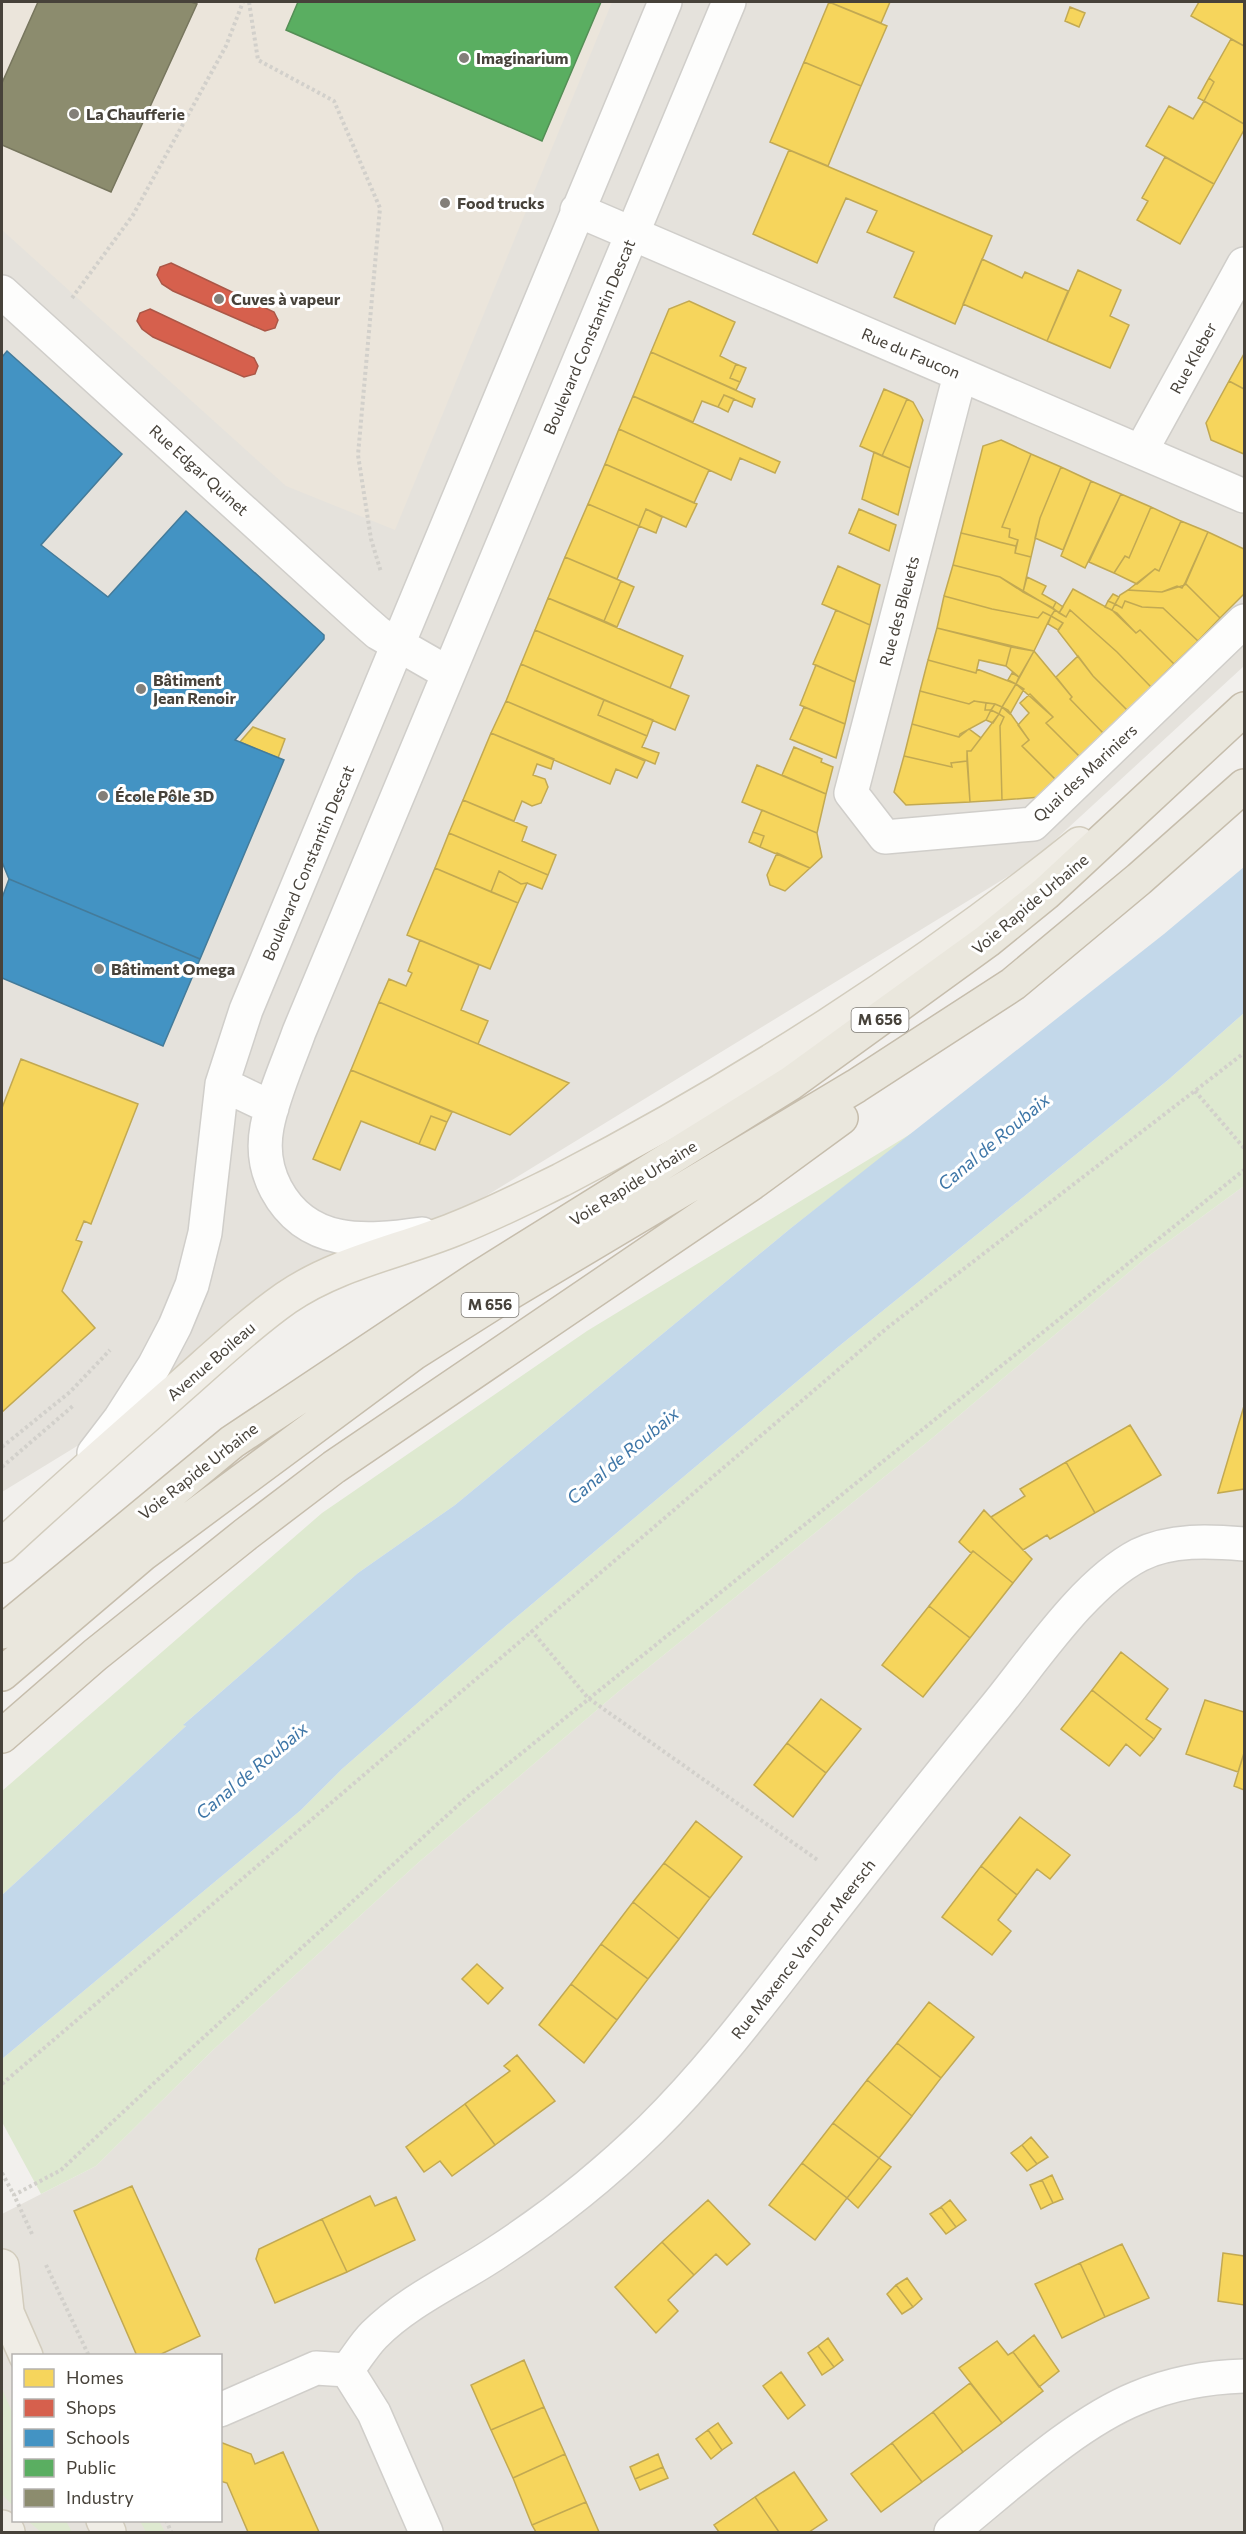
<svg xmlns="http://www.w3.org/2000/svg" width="1246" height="2534" font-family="Commissioner,sans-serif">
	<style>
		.residential { fill: #e5e2dc; fill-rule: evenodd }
		.commercial { fill: #ebe5db }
		.green { fill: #dee9d0 }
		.water { fill: #c3d8ea }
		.homes { fill: #f6d55c; stroke: #c2a952; stroke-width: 1.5 }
		.shops { fill: #d6604d; stroke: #ab5747; stroke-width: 1.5 }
		.schools { fill: #4393c3; stroke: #447b9a; stroke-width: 1.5 }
		.public { fill: #5aae61; stroke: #548e55; stroke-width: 1.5 }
		.industry { fill: #8c8c6e; stroke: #77765e; stroke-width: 1.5 }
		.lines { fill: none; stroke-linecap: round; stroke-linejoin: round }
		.minor-casing { stroke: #d0ceca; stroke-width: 36 }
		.major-casing { stroke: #d2ccbd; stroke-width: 36 }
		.highway-casing { stroke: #c6bdac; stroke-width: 36 }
		.path { stroke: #d2d0cb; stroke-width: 4; stroke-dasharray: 3 3; stroke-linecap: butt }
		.minor { stroke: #fdfdfc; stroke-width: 33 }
		.major { stroke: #f0ede6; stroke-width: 33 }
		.highway { stroke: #eae7dd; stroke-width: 33 }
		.poi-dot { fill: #837f79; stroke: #fff; stroke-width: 2 }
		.labels { text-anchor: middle; stroke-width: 6; stroke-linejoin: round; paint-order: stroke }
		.shield { fill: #fff; stroke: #7e7b75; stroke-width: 1.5 }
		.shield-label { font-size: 15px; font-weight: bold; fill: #47423a }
		.poi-label { font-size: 16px; font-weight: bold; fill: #47423a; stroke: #fff; text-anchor: start }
		.street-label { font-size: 16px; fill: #47423a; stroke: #fff }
		.water-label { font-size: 18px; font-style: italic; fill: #3e76a7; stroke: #fff }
	</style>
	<rect width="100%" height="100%" fill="#f2f0ed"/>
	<path class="residential" d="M2,2H1244V666L1030,863L2,1492Z
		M1244,1186V2532H2V2214L96,2166L213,2050L419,1862L618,1692L930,1440L1147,1257ZM14,2356H220V2520H14Z"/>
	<path class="commercial" d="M2,2H612L395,530L286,486L2,230Z"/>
	<path class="green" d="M1244,1013V1186L1147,1257L930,1440L618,1692L419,1862L213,2050L96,2166L41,2194L2,2122V2059L301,1810L342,1769L507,1625L838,1347L1168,1080Z
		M917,1130L791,1228L455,1505L358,1573L184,1724L186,1726L2,1895V1791L322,1513L587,1331Z
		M2,2389L13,2414V2506L2,2494Z
		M28,2521H66L72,2532H41Z
		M140,2521H159L165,2532H146Z"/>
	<path class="water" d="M1244,867V1013L1168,1080L838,1347L507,1625L342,1769L301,1810L2,2059V1895L186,1726L183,1725L358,1573L455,1505L791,1228L1164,934Z"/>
	<path class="homes" d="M829,2H890L881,23Z
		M829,2L887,26L861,86L804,62Z
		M1199,2H1244V46L1191,16Z
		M1070,7L1085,13L1079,27L1065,21Z
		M1231,39L1244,46V124L1204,101L1214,82L1209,78Z
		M804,62L861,86L828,166L770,142Z
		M1209,78L1214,82L1204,101L1198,98Z
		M1204,101L1244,124V130L1214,184L1146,146L1169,106L1193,119Z
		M789,150L992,236L955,324L894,297L914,252L867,232L877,211L846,198L817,263L753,234Z
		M1165,157L1214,184L1180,244L1137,220L1148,201L1142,198Z
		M982,259L1022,278L1025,272L1068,291L1047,341L963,304Z
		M1078,270L1121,290L1110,316L1129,325L1110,368L1047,341Z
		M689,301L735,322L720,356L736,364L730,378L740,382L736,390L651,352L669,309Z
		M651,352L755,399L752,407L724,395L718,407L702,401L693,422L633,396Z
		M1244,354V389L1229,381Z
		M736,364L746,368L740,382L730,378Z
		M1229,381L1244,389V454L1211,440L1206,423Z
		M884,389L907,399L882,456L860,446Z
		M724,395L734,399L728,412L718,407Z
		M633,396L780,462L775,473L740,458L731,480L619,429Z
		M907,399L913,402L923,420L910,468L882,456Z
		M619,429L709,470L694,503L605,464Z
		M1001,440L1031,454L1002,527L1010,529L1009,537L1018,540L1016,546L961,533L983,446Z
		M874,452L910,468L898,515L862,499Z
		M1031,454L1061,467L1040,518L1031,557L1015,553L1018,540L1009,537L1010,529L1002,527Z
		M605,464L697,504L686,527L646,509L639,526L588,504Z
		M1061,467L1091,481L1063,550L1035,538L1040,518Z
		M1091,481L1121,494L1085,568L1061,556Z
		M1121,494L1151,507L1129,558L1125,556L1114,573L1089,562Z
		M588,504L639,526L617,579L565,557Z
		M1151,507L1181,521L1159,571L1155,569L1137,584L1114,573L1125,556L1129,558Z
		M646,509L662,517L656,533L639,526Z
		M859,509L896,525L889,551L849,533Z
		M1181,521L1208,532L1185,585L1162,592L1128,590L1155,569L1159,571Z
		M1208,532L1244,549V594L1220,618L1185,583Z
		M961,533L1016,546L1015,553L1031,557L1023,592L1000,577L953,565Z
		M565,557L621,581L604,621L548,598Z
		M953,565L1000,577L1055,610L1051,616L1043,612L1038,618L992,609L944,596Z
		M838,566L880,585L870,625L822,604Z
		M1027,577L1046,586L1042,594L1056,602L1053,608L1023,592Z
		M621,581L634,587L617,627L604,621Z
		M1185,583L1220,618L1198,641L1163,608L1142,607L1125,601L1122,608L1115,604L1120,595L1128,590L1162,592L1177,586L1182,588Z
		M1073,589L1117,613L1136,633L1140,630L1174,664L1151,687L1117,652L1070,610L1066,617L1059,613Z
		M1113,594L1119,597L1115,604L1108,601Z
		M944,596L992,609L1038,618L1043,612L1051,616L1034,651L937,628Z
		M548,598L683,656L670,688L535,630Z
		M1108,601L1115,604L1112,610L1105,607Z
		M1125,601L1142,607L1163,608L1198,641L1174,664L1140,630L1136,633L1112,610L1115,604L1122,608Z
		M1056,602L1063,607L1059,613L1053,608Z
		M836,610L870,625L855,682L813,664Z
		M1055,610L1066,617L1070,610L1117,652L1151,687L1128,711L1093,676L1058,631L1063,623L1051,616Z
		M1051,616L1063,623L1058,630L1048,624Z
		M937,628L1011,647L1006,666L979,660L976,673L928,660Z
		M535,630L689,696L675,730L521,664Z
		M1011,647L1034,651L1019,677L1006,666Z
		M1034,651L1072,697L1070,699L1104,734L1081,758L1046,723L1053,717L1016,684Z
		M1078,656L1093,676L1128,711L1104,734L1070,699L1072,697L1056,677Z
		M928,660L976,673L977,669L1016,684L1002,707L995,704L974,701L969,704L920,691Z
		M521,664L604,700L598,715L647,736L642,747L659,753L655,764L506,701Z
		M816,665L855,682L845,724L800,705Z
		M1012,673L1019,677L1016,684L1008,680Z
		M1016,684L1024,689L1010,714L1002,707Z
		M920,691L969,704L974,701L986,703L985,710H991L986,720L960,734L959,737L912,724Z
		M1030,694L1053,717L1046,723L1081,758L1057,781L1022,746L1029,740L1018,725L1029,713L1020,703Z
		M604,700L653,720L647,736L598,715Z
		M506,701L645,761L637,778L616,769L610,784L491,733Z
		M986,703L995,704L991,710H985Z
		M995,704L1002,707L999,714L991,710Z
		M804,707L845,724L836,758L790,739Z
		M1002,707L1008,710L1029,740L1022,746L1057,781L1041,797L1002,800L1000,726L1004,717L999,714Z
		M991,710L999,714L993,723L986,720Z
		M999,714L1004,717L1000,726L1002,800L970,802L967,751H971Z
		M912,724L959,737L969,729L981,738L971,751H967V761L951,763L952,767L904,756Z
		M253,727L285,739L278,758L240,742Z
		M491,733L554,759L551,769L537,764L533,775L545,779L548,787L541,803L532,806L522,801L514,821L463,800Z
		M794,747L822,759L821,762L833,767L826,794L782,775Z
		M904,756L952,767L951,763L967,761L970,802L906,805L894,792Z
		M757,765L826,794L817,833L742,802Z
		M463,800L527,827L522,841L556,855L548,875L449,833Z
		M762,810L817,833L822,857L810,868L760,847L764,836L753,832Z
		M753,832L764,836L760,847L749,842Z
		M449,833L548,875L542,889L527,883L521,884L499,871L491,892L435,868Z
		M777,853L810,868L785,891L770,885L767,875Z
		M435,868L518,903L490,969L407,935Z
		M499,871L521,884L527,883L518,903L491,892Z
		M420,940L479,965L461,1010L488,1021L478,1044L379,1002L389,979L406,986L412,973L408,971Z
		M379,1002L478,1044L569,1083L510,1135L351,1070Z
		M21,1059L138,1104L91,1224L84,1221L76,1240L82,1242L62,1291L95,1328L2,1412V1108Z
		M351,1070L452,1112L447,1122L431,1116L419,1144L361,1121L340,1170L313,1159Z
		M431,1116L447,1122L435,1150L419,1144Z
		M1244,1406V1489L1218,1493Z
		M1130,1425L1161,1475L1095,1513L1066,1462Z
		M1066,1462L1095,1513L1050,1539L1047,1535L1023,1550L991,1517L1025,1496L1020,1489Z
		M984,1510L1032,1559L1013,1583L973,1551L971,1553L959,1542Z
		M973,1551L1013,1583L970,1638L929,1606Z
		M929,1606L970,1638L923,1697L882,1665Z
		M1121,1652L1168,1689L1146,1719L1161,1729L1154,1739L1092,1690Z
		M1092,1690L1154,1739L1140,1756L1126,1744L1109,1766L1061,1729Z
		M821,1699L861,1729L826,1773L787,1743Z
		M1205,1700L1244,1712V1753L1238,1772L1186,1754Z
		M787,1743L826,1773L793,1817L754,1785Z
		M1244,1753V1790L1234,1786Z
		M1020,1817L1070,1855L1050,1879L1037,1869L1017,1895L981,1866Z
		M696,1821L742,1857L710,1898L664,1863Z
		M664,1863L710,1898L679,1939L633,1902Z
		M981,1866L1017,1895L998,1920L1011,1931L992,1955L942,1917Z
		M633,1902L679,1939L648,1979L601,1944Z
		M601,1944L648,1979L617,2020L571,1984Z
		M477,1964L503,1988L488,2004L462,1979Z
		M571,1984L617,2020L584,2063L539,2025Z
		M929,2002L974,2037L941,2078L897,2043Z
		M897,2043L941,2078L912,2116L867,2080Z
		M517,2055L555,2101L495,2145L465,2104L510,2071L504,2066Z
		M867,2080L912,2116L879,2158L833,2123Z
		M465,2104L495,2145L452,2176L440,2161L424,2172L406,2147Z
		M833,2123L879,2158L847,2198L802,2163Z
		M1031,2137L1048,2157L1037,2164L1022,2145Z
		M1022,2145L1037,2164L1027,2171L1011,2153Z
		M879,2158L891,2167L858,2208L847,2198Z
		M802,2163L847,2198L815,2240L769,2205Z
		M1052,2175L1063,2199L1053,2203L1042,2180Z
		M1042,2180L1053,2203L1041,2209L1030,2185Z
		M132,2186L200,2336L157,2356H137L74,2211Z
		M370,2196L375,2206L396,2197L415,2240L347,2272L322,2219Z
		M708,2200L750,2244L727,2265L716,2254L694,2275L662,2242Z
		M950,2200L966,2220L956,2227L941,2207Z
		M941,2207L956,2227L946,2234L930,2214Z
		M322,2219L347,2272L275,2303L256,2259L259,2249Z
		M662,2242L694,2275L668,2300L678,2311L656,2333L615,2287Z
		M1122,2244L1149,2298L1105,2317L1080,2263Z
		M1223,2253L1244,2256V2305L1218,2301Z
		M1080,2263L1105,2317L1062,2338L1035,2284Z
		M907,2278L922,2299L913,2307L896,2285Z
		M896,2285L913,2307L902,2314L887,2294Z
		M1034,2335L1059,2371L1039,2387L1013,2352Z
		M828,2338L843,2360L834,2367L818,2346Z
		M997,2341L1008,2355L1013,2352L1043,2391L1002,2423L959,2368Z
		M818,2346L834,2367L822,2375L808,2353Z
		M524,2360L544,2407L491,2430L471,2385Z
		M781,2372L805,2405L788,2419L763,2386Z
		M970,2383L1002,2423L963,2452L933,2412Z
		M544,2407L565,2454L513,2478L491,2430Z
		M933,2412L963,2452L922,2482L892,2443Z
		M718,2423L732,2443L722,2450L708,2430Z
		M708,2430L722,2450L711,2459L696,2439Z
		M220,2442L251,2454L255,2464L283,2452L319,2532H248L227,2483L220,2481Z
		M892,2443L922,2482L881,2512L851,2474Z
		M565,2454L586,2502L532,2525L513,2478Z
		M658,2454L663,2467L635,2479L630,2467Z
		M663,2467L668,2478L640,2490L635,2479Z
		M794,2472L827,2520L809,2532H779L755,2497Z
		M755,2497L779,2532H719L714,2525Z
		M586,2502L599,2532H536L532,2525Z"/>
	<path class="shops" d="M171,263L274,312L278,320L275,328L265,331L173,291L162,284L157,275L160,267Z
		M150,309L254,358L258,366L255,374L244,377L153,337L142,329L137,321L140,313Z"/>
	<path class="schools" d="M7,351L122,454L41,545L108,597L186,511L324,635V639L235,740L284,760L200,959L9,879L2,862V357Z
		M9,879L200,959L163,1046L2,978V898Z"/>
	<path class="public" d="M298,2H601L542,141L286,30Z"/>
	<path class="industry" d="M38,2H191L197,4L111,192L2,145V83Z"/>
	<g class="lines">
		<g class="minor-casing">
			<path id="minor" d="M577,210L1244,496
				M2,292L362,619L378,633L448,673
				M960,375L851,793L885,837L1033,824L1244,621
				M1141,451L1244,264
				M222,1084L272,1108
				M422,1234C365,1242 307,1247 276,1189C266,1170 263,1148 267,1127C273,1095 288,1063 299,1032L729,2
				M94,1453L120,1419L154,1366L175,1326L192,1285L205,1233L222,1084L246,1010L665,2
				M347,2370C356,2359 364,2345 374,2335C410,2299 458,2279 499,2251C554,2215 604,2175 651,2129C708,2073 756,2009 805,1946C868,1865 932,1784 997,1705C1036,1657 1085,1583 1139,1555C1171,1539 1210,1541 1244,1544
				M220,2410L316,2368L347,2370L374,2413L426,2532
				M951,2532C1005,2489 1073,2424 1137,2398C1170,2384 1208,2377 1244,2376"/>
		</g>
		<g class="major-casing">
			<path id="major" d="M2,1546C58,1494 115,1444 172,1394C209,1362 246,1326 286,1298C337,1263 398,1252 455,1229C491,1215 526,1197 561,1180C739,1088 923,970 1079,844
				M2,2266L7,2311
				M2,2301L26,2356
				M103,2520L109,2532
				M2,2527L8,2532"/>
		</g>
		<g class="highway-casing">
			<path id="highway" d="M2,1632L232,1442L478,1278L791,1083L987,941L1046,893L1244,709
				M2,1674L143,1554L414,1353L501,1298L856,1086L1013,984L1139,879L1244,786
				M2,1736L95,1655L246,1534L334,1467L752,1183L841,1118"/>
		</g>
		<path class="path" d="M249,2L258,60L334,101L380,208L358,455L371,539L381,572
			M72,298L133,215L226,46L243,2
			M1195,1091L1244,1148
			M2,1447L70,1392L110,1350
			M2,1467L74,1405
			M531,1630L588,1698L819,1861
			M2,2084L887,1328L1244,1053
			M2,2173L14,2195
			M32,2234L14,2195L61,2170L182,2057L466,1798L1244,1170
			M46,2265L89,2356
			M166,2520L171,2532"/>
		<use href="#minor" class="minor"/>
		<use href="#major" class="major"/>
		<use href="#highway" class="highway"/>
	</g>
	<g class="poi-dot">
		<circle cx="464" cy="58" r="6"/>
		<circle cx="74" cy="114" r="6"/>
		<circle cx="445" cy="203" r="6"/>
		<circle cx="219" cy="299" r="6"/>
		<circle cx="141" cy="689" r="6"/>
		<circle cx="103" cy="796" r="6"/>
		<circle cx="99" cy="969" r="6"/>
	</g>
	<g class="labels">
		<g class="shield">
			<rect x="851.5" y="1008" width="57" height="24" rx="4.5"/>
			<rect x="461.5" y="1293" width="57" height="24" rx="4.5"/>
		</g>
		<g class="shield-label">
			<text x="880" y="1025">M 656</text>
			<text x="490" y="1310">M 656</text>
		</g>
		<g class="poi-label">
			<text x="476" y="64">Imaginarium</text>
			<text x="86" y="120">La Chaufferie</text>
			<text x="457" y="209">Food trucks</text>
			<text x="231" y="305">Cuves à vapeur</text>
			<text x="153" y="686">Bâtiment<tspan x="153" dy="18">Jean Renoir</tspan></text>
			<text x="115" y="802">École Pôle 3D</text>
			<text x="111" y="975">Bâtiment Omega</text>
		</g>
		<g class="street-label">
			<text transform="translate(589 337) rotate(-67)" y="6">Boulevard Constantin Descat</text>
			<text transform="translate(911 353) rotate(23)" y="6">Rue du Faucon</text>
			<text transform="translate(1193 358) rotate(-61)" y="6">Rue Kleber</text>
			<text transform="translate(199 470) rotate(42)" y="6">Rue Edgar Quinet</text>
			<text transform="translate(899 611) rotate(-75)" y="6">Rue des Bleuets</text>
			<text transform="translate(1085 773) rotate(-43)" y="6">Quai des Mariniers</text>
			<text transform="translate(308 863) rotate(-67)" y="6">Boulevard Constantin Descat</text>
			<text transform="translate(1030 904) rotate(-40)" y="6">Voie Rapide Urbaine</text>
			<text transform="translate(633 1183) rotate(-32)" y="6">Voie Rapide Urbaine</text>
			<text transform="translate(211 1361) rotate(-41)" y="6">Avenue Boileau</text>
			<text transform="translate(198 1471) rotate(-38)" y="6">Voie Rapide Urbaine</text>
			<text transform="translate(803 1949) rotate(-52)" y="6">Rue Maxence Van Der Meersch</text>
		</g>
		<g class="water-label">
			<text transform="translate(994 1142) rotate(-40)" y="6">Canal de Roubaix</text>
			<text transform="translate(623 1456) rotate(-40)" y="6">Canal de Roubaix</text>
			<text transform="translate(252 1771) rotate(-40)" y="6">Canal de Roubaix</text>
		</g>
	</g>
	<rect width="1246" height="2534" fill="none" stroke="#47423a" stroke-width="6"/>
	<rect x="12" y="2354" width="210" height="168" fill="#ffffff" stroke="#b5b3b0" stroke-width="1.5"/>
	<rect x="24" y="2369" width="30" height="18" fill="#f6d55c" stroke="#b5b3b0" stroke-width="1.5"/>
	<text x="66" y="2384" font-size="18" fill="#47423a">Homes</text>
	<rect x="24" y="2399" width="30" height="18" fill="#d6604d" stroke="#b5b3b0" stroke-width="1.5"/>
	<text x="66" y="2414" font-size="18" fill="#47423a">Shops</text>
	<rect x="24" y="2429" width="30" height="18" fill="#4393c3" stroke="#b5b3b0" stroke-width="1.5"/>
	<text x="66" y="2444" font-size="18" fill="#47423a">Schools</text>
	<rect x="24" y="2459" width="30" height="18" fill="#5aae61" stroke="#b5b3b0" stroke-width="1.5"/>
	<text x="66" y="2474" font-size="18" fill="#47423a">Public</text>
	<rect x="24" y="2489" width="30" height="18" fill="#8c8c6e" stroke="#b5b3b0" stroke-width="1.5"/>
	<text x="66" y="2504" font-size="18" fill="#47423a">Industry</text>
</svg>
